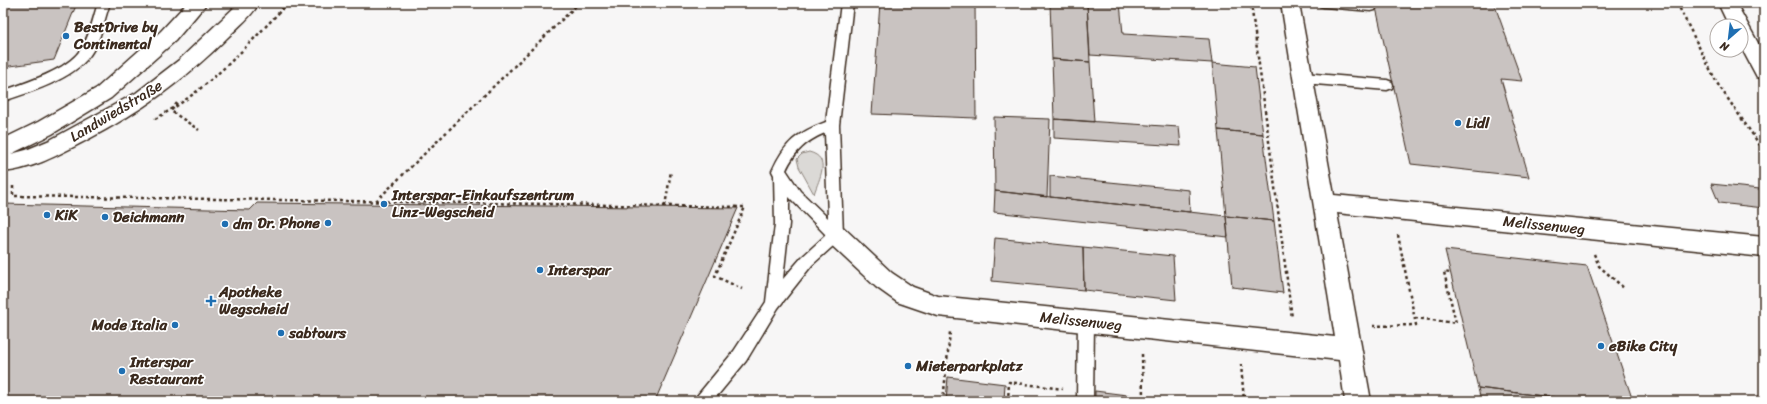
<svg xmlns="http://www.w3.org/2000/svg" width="1767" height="404" font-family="Sriracha,sans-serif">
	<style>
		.green { fill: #dbd9d6; stroke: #8b827a }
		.building { fill: #c9c3c1; stroke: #3b2a1e }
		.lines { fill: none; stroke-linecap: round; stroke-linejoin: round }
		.lane-casing { stroke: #3b2a1e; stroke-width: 3 }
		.street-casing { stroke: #3b2a1e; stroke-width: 3 }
		.secondary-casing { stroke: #3b2a1e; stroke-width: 3 }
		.path { stroke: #3b2a1e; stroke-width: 2.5; stroke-dasharray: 3 3; stroke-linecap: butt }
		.lane { fill: #fff; fill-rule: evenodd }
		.street { fill: #fff; fill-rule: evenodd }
		.secondary { fill: #fff; fill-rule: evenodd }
		.poi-dot { fill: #1f6fb2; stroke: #fff; stroke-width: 1.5 }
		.labels { text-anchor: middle; stroke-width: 3.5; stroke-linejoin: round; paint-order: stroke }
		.poi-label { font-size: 15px; font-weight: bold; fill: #3b2a1e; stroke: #fff; text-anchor: start }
		.street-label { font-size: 15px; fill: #3b2a1e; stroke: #fff }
	</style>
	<rect width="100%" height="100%" fill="#f7f6f6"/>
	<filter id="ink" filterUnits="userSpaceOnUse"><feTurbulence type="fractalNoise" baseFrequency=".025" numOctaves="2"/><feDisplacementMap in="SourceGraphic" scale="8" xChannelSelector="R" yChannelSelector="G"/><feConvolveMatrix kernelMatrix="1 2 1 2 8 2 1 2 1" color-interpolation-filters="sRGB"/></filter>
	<g filter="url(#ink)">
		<path class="green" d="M809,152C832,158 819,178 814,194L799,167L797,159L802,154Z"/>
		<path class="building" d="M3,3H77L54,60L3,67Z
			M880,3H975L976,118L872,114Z
			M1050,3H1087L1090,62L1052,59Z
			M1087,3H1120L1123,34L1209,39L1212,63L1090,55Z
			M1375,3H1494L1522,81L1501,79L1529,177L1411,164Z
			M1052,59L1090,62L1094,122L1054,119Z
			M1212,63L1255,67L1263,134L1218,130Z
			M994,117L1050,119L1047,197L995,191Z
			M1054,119L1179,127L1181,146L1054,138Z
			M1218,130L1263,134L1274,221L1226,216Z
			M1050,176L1189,190L1190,212L1050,197Z
			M1711,184L1760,189L1764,197V208L1719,203Z
			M995,191L1226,216L1228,237L994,212Z
			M257,203L738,208L655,401H3V204L250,210Z
			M1226,216L1274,221L1283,293L1232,287Z
			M995,238L1083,247L1084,290L992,281Z
			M1083,247L1173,256L1176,300L1084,290Z
			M1445,250L1587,266L1633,401H1583L1478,388Z
			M948,377L1005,384L1004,401H946Z
			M1478,388L1583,401H1481Z
			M1095,391L1143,397L1179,401H1095Z"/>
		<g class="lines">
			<g class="lane-casing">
				<path id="lane" d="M98,3H110C104,20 101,40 90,55C74,79 29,93 3,101V91C26,82 67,71 81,49C90,36 93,18 98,3Z
					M841,3H853L839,125L843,235L841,239L812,265L778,308L746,361L713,401H695L697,396L734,351L766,302L775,224L774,175L772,171C785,142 797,133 826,122ZM825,133L828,218L800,191L786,170C795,151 806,141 825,133ZM789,197L826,235L802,257L783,279L789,224Z
					M1318,3H1372L1377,7L1375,10L1371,11L1324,7L1320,6Z
					M1303,73L1387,80L1392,82L1393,85L1392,88L1387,90L1303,83L1298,81L1297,78L1298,75Z
					M1086,315L1091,317L1094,322L1093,401H1077L1078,322L1081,317Z"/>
			</g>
			<g class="street-casing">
				<path id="street" d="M1281,3H1299L1334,195L1764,237V257L1337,213L1371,401H1345L1339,360L938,316L897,302L876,287L828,242L825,235L828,228L836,226L844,228L892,273L913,287L938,296L1335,337Z"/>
			</g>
			<g class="secondary-casing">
				<path id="secondary" d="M187,3H207L175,41L111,98L52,134L11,154L26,150L50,140L136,93L179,60L239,3H259C252,16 239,26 229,36C184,81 140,112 85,141C58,155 33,169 3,172V139L38,122L97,88L161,31Z
					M1718,3H1736L1764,54V79L1757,77L1741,47V26H1729Z"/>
			</g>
			<path class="path" d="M1251,3L1292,318
				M1677,3L1717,83L1764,151
				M1760,3L1764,18
				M177,103L171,111L199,130
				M155,119C208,90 247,46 288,3
				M13,186V196L745,207L715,276L742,289
				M376,201L579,3
				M665,206L671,171
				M1594,254L1599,266L1625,289
				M1415,318L1456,323L1444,272L1450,273
				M1373,326L1416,325L1398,235
				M1142,354L1143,397
				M1241,364L1244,401
				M943,401L950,332
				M1008,401L1009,382L1063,389"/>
			<use href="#lane" class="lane"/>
			<use href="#street" class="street"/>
			<use href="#secondary" class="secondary"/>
		</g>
	</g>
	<g class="poi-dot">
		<circle cx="66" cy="36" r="4"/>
		<circle cx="1458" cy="123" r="4"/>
		<circle cx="384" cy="204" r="4"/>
		<circle cx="47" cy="215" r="4"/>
		<circle cx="105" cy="217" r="4"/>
		<circle cx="328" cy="223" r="4"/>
		<circle cx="225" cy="224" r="4"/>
		<circle cx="540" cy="270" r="4"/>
		<path d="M209 295h4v4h4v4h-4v4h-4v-4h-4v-4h4z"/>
		<circle cx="175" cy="325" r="4"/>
		<circle cx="281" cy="333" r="4"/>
		<circle cx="1601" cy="346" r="4"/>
		<circle cx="908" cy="366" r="4"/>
		<circle cx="122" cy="371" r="4"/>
	</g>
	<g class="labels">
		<g class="poi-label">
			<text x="74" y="32">BestDrive by<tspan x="74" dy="17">Continental</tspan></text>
			<text x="1466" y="128">Lidl</text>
			<text x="392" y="200">Interspar-Einkaufszentrum<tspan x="392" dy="17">Linz-Wegscheid</tspan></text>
			<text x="55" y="220">KiK</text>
			<text x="113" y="222">Deichmann</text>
			<text x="320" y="228" text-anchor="end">Dr. Phone</text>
			<text x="233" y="229">dm</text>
			<text x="548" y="275">Interspar</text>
			<text x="219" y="297">Apotheke<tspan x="219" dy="17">Wegscheid</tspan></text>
			<text x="167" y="330" text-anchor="end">Mode Italia</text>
			<text x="289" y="338">sabtours</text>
			<text x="1609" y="351">eBike City</text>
			<text x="130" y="367">Interspar<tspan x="130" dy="17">Restaurant</tspan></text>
			<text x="916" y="371">Mieterparkplatz</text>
		</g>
		<g class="street-label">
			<text transform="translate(116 111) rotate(-31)" y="5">Landwiedstraße</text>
			<text transform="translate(1544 225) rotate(6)" y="5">Melissenweg</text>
			<text transform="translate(1081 321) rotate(6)" y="5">Melissenweg</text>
		</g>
	</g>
	<rect width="1767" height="404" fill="none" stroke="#fff" stroke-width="16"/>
	<rect x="8" y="8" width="1751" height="388" fill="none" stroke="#3b2a1e" stroke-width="1.5" filter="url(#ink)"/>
	<g transform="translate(1729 38) rotate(208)"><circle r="19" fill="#ffffff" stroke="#b1aaa5"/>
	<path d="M0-3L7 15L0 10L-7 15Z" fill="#1f6fb2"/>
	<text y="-6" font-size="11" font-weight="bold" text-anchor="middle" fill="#3b2a1e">N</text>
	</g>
</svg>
